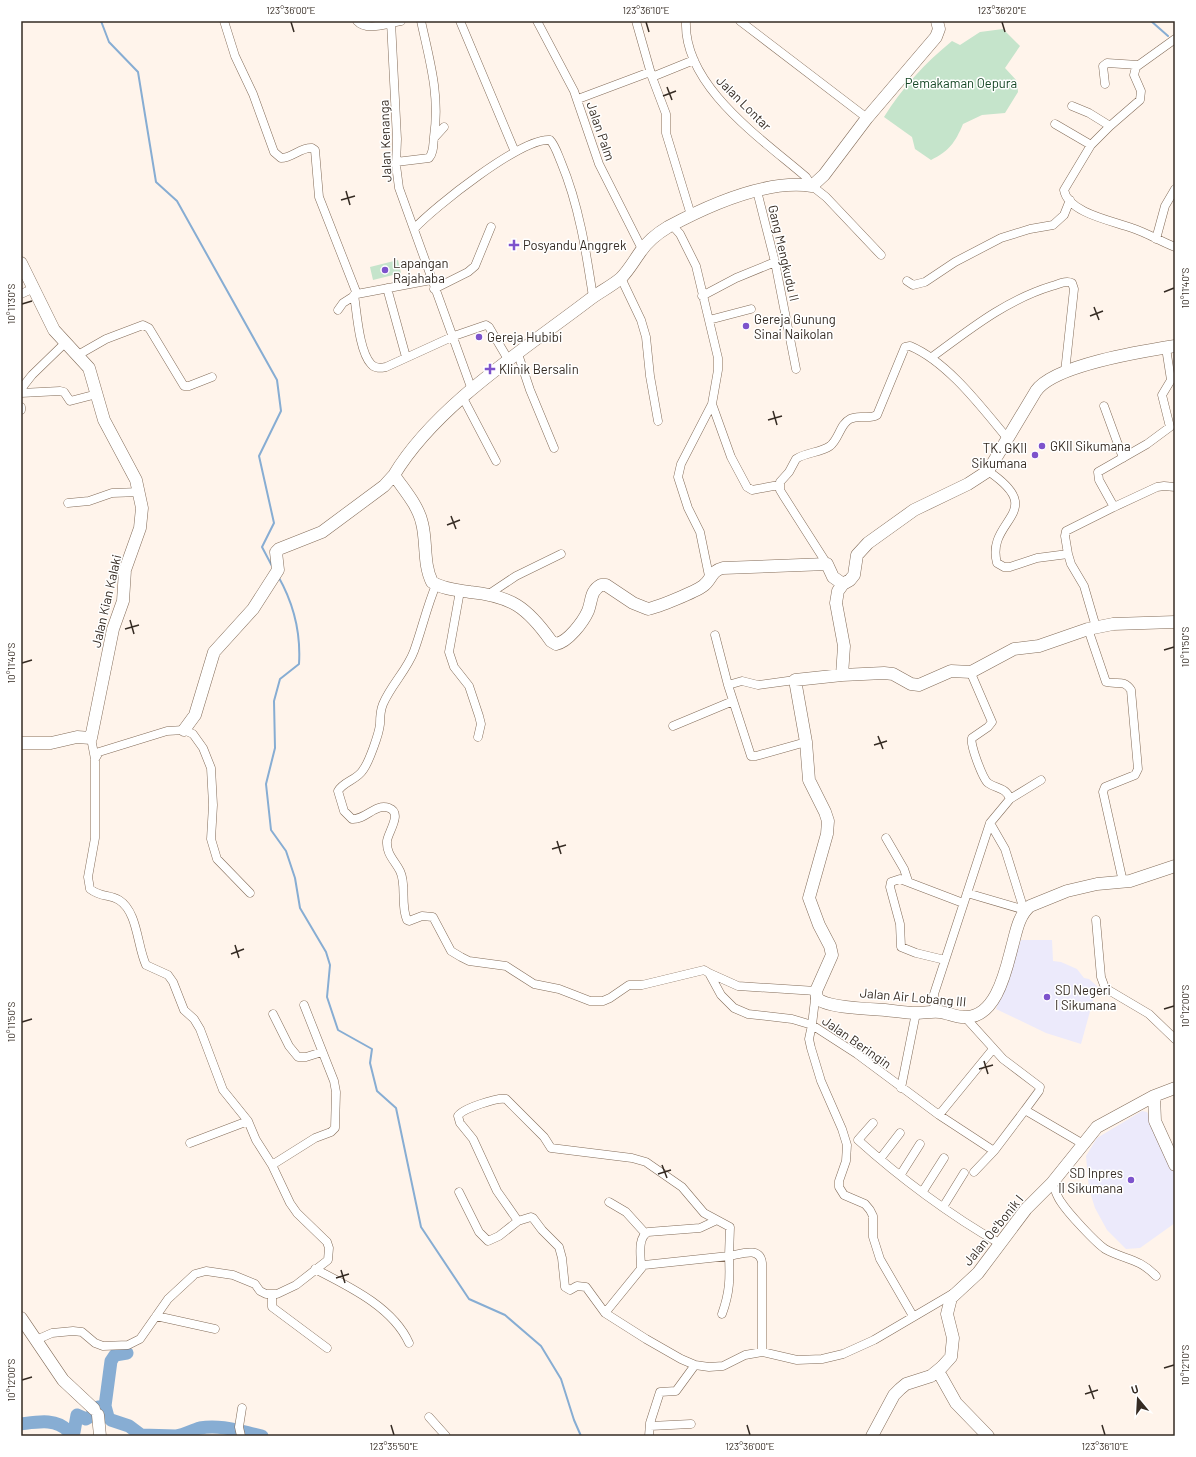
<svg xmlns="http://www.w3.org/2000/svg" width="1196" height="1457" font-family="Barlow,sans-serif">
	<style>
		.education { fill: #eceafb }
		.green { fill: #c5e4cb }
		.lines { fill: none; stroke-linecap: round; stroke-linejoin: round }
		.stream { stroke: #87add3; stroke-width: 2 }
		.river { stroke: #87add3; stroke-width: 13 }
		.street-casing { stroke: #836c59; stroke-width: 9 }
		.secondary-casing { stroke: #836c59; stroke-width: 13 }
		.street { stroke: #fff; stroke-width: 8 }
		.secondary { stroke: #fff; stroke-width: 12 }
		.ticks { fill: none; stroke: #352b23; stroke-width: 1.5 }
		.poi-dot { fill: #7d53cc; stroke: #fff; stroke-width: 1.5 }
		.labels { text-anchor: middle; stroke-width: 3; stroke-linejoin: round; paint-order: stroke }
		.park-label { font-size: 13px; fill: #154725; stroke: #fff }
		.street-label { font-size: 13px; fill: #352b23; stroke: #fff }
		.poi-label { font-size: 13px; fill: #352b23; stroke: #fff; text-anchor: start }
		.neatline { fill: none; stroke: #352b23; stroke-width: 1.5 }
		.ticks-label { font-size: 10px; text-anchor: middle; fill: #352b23 }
	</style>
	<rect width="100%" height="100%" fill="#fff4eb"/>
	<path class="education" d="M1021,940H1052L1053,961L1061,962L1077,969L1084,978L1089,979L1097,986L1081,1044L1046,1033L996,1009Z
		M1142,1111L1147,1112L1155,1126L1175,1172V1223L1140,1248L1126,1249L1107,1230L1095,1208L1089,1189L1086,1156L1097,1138Z"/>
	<path class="green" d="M1003,29L1020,46L1005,68L1017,81L1018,92L1005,113L982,115L963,124C955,143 949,151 931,160L915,149L912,137L884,117C902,88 925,63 952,41L960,45L980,32Z
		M398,260L401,273L373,280L370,267Z"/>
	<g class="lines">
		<path class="stream" d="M101,21L109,42L138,72L156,182L177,201L277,380L281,411L259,456L274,523L262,547L272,566
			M1151,21L1168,36
			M278,576C294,604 301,632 299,664L280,679L274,701L275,748L266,784L271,830L286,851L295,878L300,908L326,952L330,965L327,997L338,1030L372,1049L370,1063L377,1091L396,1108L421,1227L469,1299L505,1315L541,1346L561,1379L574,1420L581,1436"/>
		<path class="river" d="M105,1406L111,1361L115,1355L127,1353
			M21,1424C37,1422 56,1418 68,1431L74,1432L77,1415L86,1419L98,1412L99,1407L105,1406L108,1417L111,1420L129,1426L141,1435L176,1436
			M176,1436C185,1435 192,1430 200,1428C221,1424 242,1432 262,1436"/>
		<g class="street-casing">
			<path id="street" d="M224,21L235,56L253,94L274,152L281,158C292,158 301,147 312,148L315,150L319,197L357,294
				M357,21C367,32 388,23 401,21
				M460,21L515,152
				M537,21L574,91L599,164L642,249
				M636,21L652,77L694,60
				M686,21C683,86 762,139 806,177L812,186L826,197L881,255
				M740,21L867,118
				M391,22L397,139L396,165L399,188L472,390
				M1175,39L1136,67L1134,75L1141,91L1140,100L1110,126L1091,145L1064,190C1068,213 1113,221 1132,228C1147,233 1160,241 1175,247
				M652,77L666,114V133L691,215
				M1105,84L1103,66L1107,63L1138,65
				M578,99L650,72
				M1072,106L1089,113L1110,126
				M1055,124L1091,145
				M434,138L444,127
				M396,162L429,158C434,152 433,145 434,137C440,95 430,62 421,21
				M757,191L775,262L796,369
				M672,225L680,234L696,266L718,358V370L712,404L681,464L678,477L688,508L700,532L709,576
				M414,229C433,208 522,137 550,140C555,145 558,155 561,162C579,205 586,251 593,297
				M1156,239L1165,206L1175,189
				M621,278L641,320L646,337L650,376L658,421
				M907,281L913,285L925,282L955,262L1001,238L1030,229L1053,225L1064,215L1070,200
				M387,288L406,357
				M434,289L468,272L475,266L491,227
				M21,294L34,288
				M354,295C357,313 359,351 371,364C375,369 381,368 386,367L454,336L486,325L489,327L509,361
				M702,296L736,278L775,262
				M338,310L343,303L357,294L431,280
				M709,320L751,309
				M518,354L530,390L554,448
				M78,355L106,339L143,325L149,328L184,386H189L212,377
				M932,357C970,329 1006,300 1052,286C1059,284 1066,280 1072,283L1074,289L1065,372
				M21,389L32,375L65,343
				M21,393L60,391L64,392L70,401L97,394
				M463,398L496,461
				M712,404L731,457L747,487L752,490L779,485
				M1104,406L1123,458
				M21,407V410
				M988,471C1050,513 985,519 997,563L1004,567H1010L1037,558L1068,554L1071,564L1084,586L1096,627
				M68,503L89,501L112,493L140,492
				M1114,507L1157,487L1164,486L1175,487
				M1068,554L1065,536L1066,531L1114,507L1099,480L1098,472L1147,444L1170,427L1162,395L1171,380L1166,348
				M827,564L783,495L780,490V482L789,472L796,459C806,452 820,453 830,446C839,439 840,424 850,419C859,414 868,420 877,415L905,347L910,346C948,362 982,408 1008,439
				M436,585C427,606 422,629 414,651C407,670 391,685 383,704C380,711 380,717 380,724C379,734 369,762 363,770C357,780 344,781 338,791L344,811L352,819C366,820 375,803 389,808C403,813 388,832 387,841C386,854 395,861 400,871C407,885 400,904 407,920L409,921L422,916L433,917L451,951L461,957L469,961L506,966L534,984L559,989L590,1001H603L610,998L629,985H642L704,970L709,973L721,995L734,1008L748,1014L792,1019L812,1025L857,1054L939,1115L994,1151
				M460,591L449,652L454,667L469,686L479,716L481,724L478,737
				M489,594L516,576L561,554
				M1088,629L1106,682C1117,685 1124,679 1131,690L1138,769L1135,775L1105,787L1103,792L1123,882
				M715,635L728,685
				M795,680L758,685L742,681L728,685L751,756H756L806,742
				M673,726L733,701
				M95,759L99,752L167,731L184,730L193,734L203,748L211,768L213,805L211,839L217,859L250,893
				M1010,799L1041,780
				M990,823L1005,849L1024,910
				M886,838L904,869L908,881
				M967,893L1025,910
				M1096,920L1101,977L1105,988L1149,1014L1175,1039
				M945,960L916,953L901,947L900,924L890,887L891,882L900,879L963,903
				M709,973L738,986L816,991L812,1025L809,1039L811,1048L821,1081L842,1129L847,1145L846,1161L839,1181V1187L844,1195L865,1204L870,1210L873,1216V1237L880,1259L913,1316
				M939,1012L934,1004V994L990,823L1010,799C1006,787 996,789 988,783C983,779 969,743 972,738L988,727L992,722L970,671
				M273,1014L289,1046L298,1057H306L322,1052
				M965,1017L1003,1059L1040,1087L1039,1091L1025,1110L1083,1144
				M901,1088L916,1013
				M939,1115L993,1049
				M873,1123L858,1140C899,1177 951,1216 999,1243
				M190,1143L248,1121
				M880,1159L900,1133
				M272,1165L315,1138L331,1132L335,1128L336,1092L334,1081L304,1005
				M974,1172L994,1151L1025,1110
				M901,1174L920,1144
				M1052,1183C1055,1189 1057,1197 1061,1202C1068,1213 1095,1242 1105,1249C1125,1260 1139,1258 1156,1276
				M923,1191L944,1158
				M459,1192L479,1232L488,1241L499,1236L518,1221
				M609,1202L626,1212L645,1233
				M943,1207L964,1173
				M641,1267C641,1256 637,1238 648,1232L700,1228L715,1221
				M315,1269C348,1286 393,1307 409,1343
				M272,1295V1307L327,1348
				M605,1313L644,1265L729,1256L730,1227L704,1213L682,1187L646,1162L632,1158L551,1148L544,1137L506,1099C497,1097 462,1109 458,1116L460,1123L473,1139L497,1191L518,1221L531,1217L533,1218L542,1230L559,1247L562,1258L565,1287L570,1290L577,1286L586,1287L605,1313L646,1339L681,1359L695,1365L709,1367L723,1366L745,1355L762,1352L797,1360L822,1359L843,1354L874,1340L954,1293
				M722,1314C730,1292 730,1278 729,1256C741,1254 760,1246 762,1263V1352
				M156,1316L215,1329
				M36,1340L52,1333L73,1331L82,1332L95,1343L103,1346L128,1345L140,1339L168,1299L195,1274L206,1271L233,1275L255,1284L260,1291L266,1294H277L296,1285L328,1260L329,1248L327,1242L297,1213L290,1203L272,1165L256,1140L248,1121L223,1090L200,1029L194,1019L184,1010L173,982L168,975L146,965C137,946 138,912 119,900C109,894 102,898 90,889L88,877L95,838V759L91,738
				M429,1417L446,1436
				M650,1426L691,1424
				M241,1436L239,1427L242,1408
				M649,1436L650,1423L660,1392L676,1391L695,1365"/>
		</g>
		<g class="secondary-casing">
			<path id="secondary" d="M937,21L939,29L936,37L867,118L824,175L812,186C767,179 707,206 668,227C658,233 648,241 641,251C635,259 629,270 621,278C612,286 599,292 589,300C525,349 436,405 394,475C404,490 418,505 422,523C427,542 423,564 432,582C442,589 457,590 470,592C511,596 527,607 551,641L556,644C568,642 583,622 588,611C592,601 590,591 601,585H606L633,603L648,609C658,607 695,592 703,586C712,580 710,571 723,568L827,564L833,577L843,584L850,580L854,575L857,555L868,543L914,510L968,484L988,471L1036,391C1054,365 1143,351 1175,346
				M21,263L54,330L89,368L104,420L136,480L142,508L140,528L125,570L123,601L113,629L91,738L77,737L51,743H21
				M1175,622L1113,624L1088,629L1039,646L1014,649L971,672L951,671L919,685L911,684L893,674L884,673L842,675L795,680L806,742L809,780L825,812L828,821L827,834L809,898L819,925L830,946L832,955L816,991L817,998C826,1008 871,1009 885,1010C895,1011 906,1013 916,1013C924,1013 932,1011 940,1012C948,1013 956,1017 964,1017C996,1019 1006,970 1012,947C1016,933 1018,916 1030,906L1067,891L1097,884L1130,881L1175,866
				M842,675L844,646L836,603L838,591L843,584
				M184,730L195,715L214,652L253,609L278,570L276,552L279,549L322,532L384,486L394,475
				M1154,1096L1155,1121L1175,1165
				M21,1318L63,1380L94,1409
				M938,1371L956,1403L988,1436
				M98,1415L100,1436
				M872,1436L894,1395L900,1389L906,1384L931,1376L942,1367L951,1357L953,1338L947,1314L951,1298L978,1273L1026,1209L1052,1183L1097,1127L1154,1096L1175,1088"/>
		</g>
		<use href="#street" class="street"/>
		<use href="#secondary" class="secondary"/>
	</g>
	<path class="ticks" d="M291,22L294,32M646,22L649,32M1002,22L1005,32M667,87L672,100M663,96L676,91M346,191L350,205M341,200L355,196M1164,292L1174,288M22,304L32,301M1094,307L1099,320M1090,316L1103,311M773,411L777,425M768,420L782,416M451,516L456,529M447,525L460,520M130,620L134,634M125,629L139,625M1164,650L1174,647M22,663L32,660M878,736L883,749M874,745L887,741M557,841L561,854M552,849L566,845M235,945L239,958M231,954L244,949M1164,1009L1174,1006M22,1022L32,1019M984,1061L988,1074M979,1069L993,1065M662,1165L667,1178M658,1174L671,1170M341,1270L345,1283M336,1278L349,1274M1164,1368L1174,1365M22,1380L32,1377M1089,1385L1094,1399M1085,1394L1098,1390M391,1425L394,1435M747,1425L750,1435M1102,1425L1105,1435"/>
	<g class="poi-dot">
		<path d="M512 239h4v4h4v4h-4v4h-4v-4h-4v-4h4z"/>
		<circle cx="385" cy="270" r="4"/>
		<circle cx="746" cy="326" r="4"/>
		<circle cx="479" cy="337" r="4"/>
		<path d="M488 363h4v4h4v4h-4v4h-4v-4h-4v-4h4z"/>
		<circle cx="1042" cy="446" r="4"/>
		<circle cx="1035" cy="455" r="4"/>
		<circle cx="1047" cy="997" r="4"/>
		<circle cx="1131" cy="1180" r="4"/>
	</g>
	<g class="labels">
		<g class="park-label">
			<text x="961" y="88">Pemakaman Oepura</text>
		</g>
		<g class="street-label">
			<text transform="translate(744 103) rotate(45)" y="5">Jalan Lontar</text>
			<text transform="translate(601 131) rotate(71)" y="5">Jalan Palm</text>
			<text transform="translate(385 141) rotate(-92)" y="5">Jalan Kenanga</text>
			<text transform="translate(784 253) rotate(77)" y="5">Gang Mengkudu II</text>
			<text transform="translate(106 601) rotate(-77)" y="5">Jalan Kian Kalaki</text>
			<text transform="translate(913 997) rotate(5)" y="5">Jalan Air Lobang III</text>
			<text transform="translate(857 1042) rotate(35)" y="5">Jalan Beringin</text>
			<text transform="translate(993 1230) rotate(-51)" y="5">Jalan Oe'bonik I</text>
		</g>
		<g class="poi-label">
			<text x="523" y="250">Posyandu Anggrek</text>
			<text x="393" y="268">Lapangan<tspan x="393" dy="15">Rajahaba</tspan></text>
			<text x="754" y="324">Gereja Gunung<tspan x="754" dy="15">Sinai Naikolan</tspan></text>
			<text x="487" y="342">Gereja Hubibi</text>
			<text x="499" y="374">Klinik Bersalin</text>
			<text x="1050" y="451">GKII Sikumana</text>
			<text x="1027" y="453" text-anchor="end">TK. GKII<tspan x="1027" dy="15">Sikumana</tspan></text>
			<text x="1055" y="995">SD Negeri<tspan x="1055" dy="15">I Sikumana</tspan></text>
			<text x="1123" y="1178" text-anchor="end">SD Inpres<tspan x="1123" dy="15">II Sikumana</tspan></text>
		</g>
	</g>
	<rect width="1196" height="1457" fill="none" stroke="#ffffff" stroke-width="44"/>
	<g transform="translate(1138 1399) rotate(342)" stroke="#ffffff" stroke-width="3" paint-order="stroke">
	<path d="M0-3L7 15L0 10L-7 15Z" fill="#352b23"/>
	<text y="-6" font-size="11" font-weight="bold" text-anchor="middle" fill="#352b23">U</text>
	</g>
	<rect x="22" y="22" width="1152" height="1413" class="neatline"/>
	<g class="ticks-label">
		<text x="291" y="14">123°36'00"E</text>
		<text x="646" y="14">123°36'10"E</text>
		<text x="1002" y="14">123°36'20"E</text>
		<text transform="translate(1185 288) rotate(-90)" y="4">10°11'40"S</text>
		<text transform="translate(11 304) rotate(-90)" y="4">10°11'30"S</text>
		<text transform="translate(1185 647) rotate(-90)" y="4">10°11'50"S</text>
		<text transform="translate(11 663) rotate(-90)" y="4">10°11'40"S</text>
		<text transform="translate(1185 1006) rotate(-90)" y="4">10°12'00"S</text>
		<text transform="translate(11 1022) rotate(-90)" y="4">10°11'50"S</text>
		<text transform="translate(1185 1365) rotate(-90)" y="4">10°12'10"S</text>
		<text transform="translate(11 1380) rotate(-90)" y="4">10°12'00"S</text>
		<text x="394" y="1450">123°35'50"E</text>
		<text x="750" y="1450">123°36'00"E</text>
		<text x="1105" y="1450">123°36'10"E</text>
	</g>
</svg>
